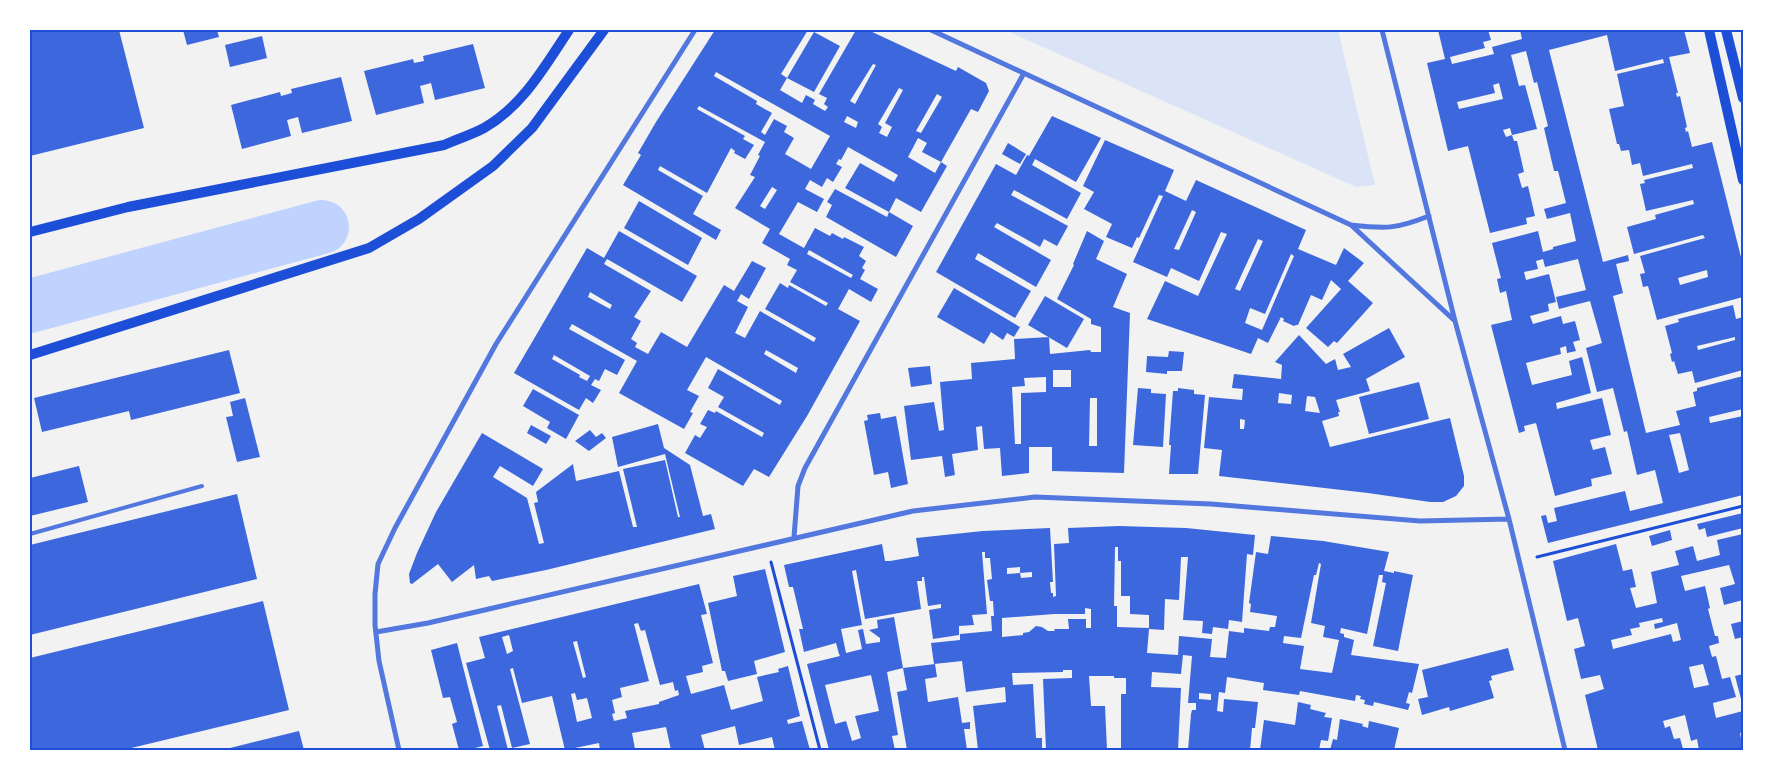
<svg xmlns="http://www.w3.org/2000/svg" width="1773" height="780" font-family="Karla,sans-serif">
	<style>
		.green { fill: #dbe4f7 }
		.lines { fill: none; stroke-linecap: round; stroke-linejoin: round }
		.river { stroke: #bfd3fe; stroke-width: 54 }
		.building { fill: #3d67dc; fill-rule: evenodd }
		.path { stroke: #1d4ed8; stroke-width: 3 }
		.service { stroke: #5277de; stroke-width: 4 }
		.minor { stroke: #5277de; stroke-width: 5 }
		.secondary { stroke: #1d4ed8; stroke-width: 10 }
		.neatline { fill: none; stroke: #1d4ed8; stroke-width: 2 }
	</style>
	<rect width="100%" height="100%" fill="#f2f2f2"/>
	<path class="green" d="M1005,30H1338L1375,185L1356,187Z"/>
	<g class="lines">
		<path class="river" d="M30,306L322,227"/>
	</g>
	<path class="building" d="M30,30H119L144,128L30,156Z
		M183,30H217L219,37L187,45Z
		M715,30H808L781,74L787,78L780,90L802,103L806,95L815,100L813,104L825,111L828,107L824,104L827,98L819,94L856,30H868L956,71L958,67L986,83L989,91L978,112L971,109L941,162L922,152L927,143L918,138L908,157L935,173L941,162L947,166L921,212L896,198L889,212L845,188L860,163L894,182L898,175L848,147L841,160L839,159L836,164L842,167L833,182L827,178L822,187L810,180L805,189L824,199L817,212L798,202L779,234L804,248L815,228L830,236L832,233L843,239L844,237L864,247L859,256L866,261L862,268L865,270L860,279L878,289L871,302L849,289L838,309L860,321L807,416L769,477L754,469L743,486L685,453L695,435L700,438L707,427L700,424L708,410L715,413L716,411L762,437L764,433L718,407L724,397L708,388L718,369L780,405L782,401L706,357L687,390L699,396L690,412L693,413L684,429L619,393L637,361L572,324L569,329L625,360L617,375L605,369L599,381L595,379L591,385L601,390L593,403L586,398L579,410L514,373L587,248L604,258L619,231L697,276L682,302L607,259L604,264L651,291L634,317L641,321L631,339L637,343L635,347L648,354L661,332L687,347L724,285L734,291L752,261L766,268L749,299L741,294L737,301L748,307L735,333L745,338L760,311L814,342L816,338L765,309L780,283L788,288L789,285L826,306L828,303L790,282L797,270L787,265L790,259L762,243L770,229L735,208L755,177L750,175L760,156L758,155L765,142L699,106L697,109L745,136L743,139L754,145L745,159L734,153L735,151L731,148L707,193L660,166L658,170L703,196L693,214L721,230L716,240L623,185L641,155L638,153L656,122ZM873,64L876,65L855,104L850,101ZM716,72L830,136L811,169L785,154L794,138L784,132L787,126L774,119L765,135L761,132L772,113L756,104L757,101L714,76ZM899,88L903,90L885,123L892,127L887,137L879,133L882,127L878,124ZM937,94L942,97L921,133L916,131ZM847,116L858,122L856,128L844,122ZM772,187L777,190L765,209L760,206ZM809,250L853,275L851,278L807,254ZM590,292L612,305L610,309L588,297ZM766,350L798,368L796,373L764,354ZM554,355L590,376L587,381L579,377L580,375L552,359Z
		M1438,30H1488L1491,40L1483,42L1485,48L1450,57L1452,64L1494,54L1492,47L1522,39L1520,30H1684L1690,53L1669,57L1678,93H1676L1677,97L1680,96L1687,127L1685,128L1686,132L1688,131L1692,147L1712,142L1743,265V297L1657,320L1648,286L1643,287L1640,274L1645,273L1640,256L1705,238L1703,235L1634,254L1627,227L1656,219L1655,215L1694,204L1693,200L1646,211L1640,184L1645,183L1644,180L1693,168L1692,164L1643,176L1640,163L1632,165L1629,150L1621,151L1619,144H1617L1609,109L1624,106L1617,74L1664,63L1663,59L1615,71L1607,35L1549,50L1603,262L1628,255L1629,261L1616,264L1623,293L1613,296L1646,433L1680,425L1676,411L1696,406L1693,392L1697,391V388L1743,376V409L1709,417L1710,423L1743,416V495L1548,543L1541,516L1546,515L1548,523L1557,521L1554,508L1625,491L1630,511L1663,503L1655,470L1637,475L1627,431L1624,432L1613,388L1597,392L1586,348L1602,343L1590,301L1559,309L1556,297L1586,290L1578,259L1545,267L1543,259L1536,261L1538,269L1524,272L1526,280L1549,274L1556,302L1548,304L1549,311L1530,316L1533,324L1561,316L1563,324L1575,321L1580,340L1573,342L1576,351L1567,353L1566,346L1560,348L1561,354L1526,363L1532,385L1572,375L1569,361L1582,357L1591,393L1556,403L1557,409L1602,398L1611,435L1590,440L1593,450L1605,447L1612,474L1591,479L1592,486L1555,496L1536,423L1524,426L1525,431L1519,433L1491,325L1512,320L1506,291L1500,293L1497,279L1501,278L1492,243L1538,231L1543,252L1553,249V247L1576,241L1570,213L1547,219L1544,209L1566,203L1558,171H1554L1544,128L1548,126L1537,82L1534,83L1526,51L1511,55L1519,86L1525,85L1537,129L1512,135L1510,128L1503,130L1506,137L1512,135L1514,141H1517L1524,172L1518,174L1522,188L1528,186L1535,216L1526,218L1527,224L1490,233L1468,146L1448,151L1427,63L1445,59ZM1499,83L1503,99L1459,109L1457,102L1495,93L1493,85ZM1707,270L1708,277L1680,285L1678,278ZM1680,433L1689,470L1679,473L1669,435Z
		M814,32L840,46L814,92L787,78Z
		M262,36L267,58L230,67L225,45Z
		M473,44L485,88L435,100L431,83L420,86L424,103L376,115L364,71L413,59L414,63L424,61L423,56Z
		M341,77L352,121L302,133L298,117L287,120L291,136L242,149L231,105L280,92L281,96L292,93L291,89Z
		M1052,116L1101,138L1076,182L1035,159L1032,165L1081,193L1067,219L1014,190L1011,195L1068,226L1057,246L1044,239L1040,247L997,223L994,227L1051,260L1036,287L978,253L975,259L1031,291L1015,318L936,272L996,164L1016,175L1027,155L1029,156Z
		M1105,140L1174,170L1165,191L1186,201L1196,180L1306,230L1298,249L1336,265L1344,248L1364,263L1348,281L1373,303L1337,343L1334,341L1328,347L1306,328L1341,289L1331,280L1322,300L1311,295L1298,325H1296L1294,326L1283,321L1284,319L1281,317L1268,343L1258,338L1251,354L1147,319L1165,281L1198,296L1227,234L1221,232L1199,281L1171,268L1167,277L1133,262L1163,196L1159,195L1139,238L1137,237L1132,248L1106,237L1112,224L1084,209L1094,192L1083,186ZM1192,210L1196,212L1179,250L1174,249ZM1258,239L1263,241L1240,291L1235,289ZM1291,254L1294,256L1262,330L1245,323L1250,308L1265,314Z
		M1008,143L1026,154L1020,164L1002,154Z
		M835,189L887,217L889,212L913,226L896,257L826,217L832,205L827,202Z
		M639,201L702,238L688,265L624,228Z
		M1087,231L1104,241L1096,259L1127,274L1113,307L1130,313L1124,473L1052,471V447H1029V473L1002,476L1000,448L984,449L982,426L976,427L978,450L952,454L955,475L945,477L942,456L911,460L904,406L934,402L939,431L944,430L940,382L972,379L971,363L1015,359L1014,339L1049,337L1050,354L1090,350L1091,352H1101V327L1091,324V319L1057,299L1074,265L1073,264ZM1053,370H1071V387H1053ZM1046,377V392L1021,393V444H1015L1012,387L1025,386L1024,378ZM1090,398H1097V446H1089Z
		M954,288L1020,327L1014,337L1007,333L1003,340L991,332L984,344L937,317Z
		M1045,296L1084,319L1067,348L1028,325Z
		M1733,305L1736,319L1743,317V370L1695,383L1692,371L1678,374L1674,361L1672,362L1670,354L1672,353L1665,326L1679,322L1678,319ZM1735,337V340L1698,350L1697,346Z
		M1389,328L1405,357L1366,379L1370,391L1336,400L1340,412H1338L1339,416L1322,421L1330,447L1450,418L1464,476V486L1456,496L1443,502H1430L1368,493L1219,476L1222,450L1204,448L1209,397L1242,400L1243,389L1232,388L1234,374L1281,379L1282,365L1275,362L1299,335L1326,364L1335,359L1338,370L1351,367L1343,354ZM1279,393L1292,395L1291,404L1278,403ZM1307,396L1315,397L1320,413L1305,411ZM1240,419L1245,420L1244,429H1240Z
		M229,350L240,393L131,420L129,411L42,432L34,398Z
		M1169,351L1184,352L1182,371H1167V374L1146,372L1147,356L1168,357Z
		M930,366L932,384L911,387L908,368Z
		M1419,382L1429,419L1369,434L1359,397Z
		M1138,388L1151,389V393L1166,394L1163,447L1133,445Z
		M1178,388L1194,390V394L1205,395L1198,474H1169L1171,445H1169L1173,391H1178Z
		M533,389L579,415L566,439L547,428L550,422L523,406Z
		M245,398L260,457L237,462L226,417L233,416L230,402Z
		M880,413L881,419L896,416L908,484L891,488L888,472L874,475L864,421L868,420L867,415Z
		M658,424L664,448L690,465L703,516L711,514L715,529L546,570L492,581L489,576L476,579L474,565L452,582L438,564L412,584L410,583L409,574L417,553L436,512L482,433L543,469L533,486L500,466L493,477L527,498L539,544L544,543L534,503L538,502L536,492L573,464L576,481L619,471L633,527H637L623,469L665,460L678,517H680L665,454L618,467L612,437Z
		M531,425L551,436L546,444L527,433Z
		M590,430L596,437L602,433L606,438L589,451L575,441Z
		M79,466L88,502L30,516V478Z
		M237,494L257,579L30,635V545Z
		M1743,513V528L1707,537L1705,528L1699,530L1697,524Z
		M1119,526L1186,528L1255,535L1253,555L1247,554L1242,622L1229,620L1228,629L1213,627L1212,634L1202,633L1203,621L1183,620L1188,557H1181L1179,600L1165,599L1164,630L1149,629L1147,653L1178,655L1179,636L1212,639L1210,657L1226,658L1229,631L1244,633V628L1269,631L1270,627H1275L1277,616L1250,612L1251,604L1249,603L1256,552L1268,554L1271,536L1323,541L1389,552L1384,571L1394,573V571L1413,575L1398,651L1373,646L1386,583L1382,582L1383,575H1379L1367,634L1341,628L1340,633L1344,634V637L1354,640L1351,655L1419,664L1412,693L1409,692L1406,703L1410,704L1408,710L1374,702L1373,706L1364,704L1365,700L1360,699L1361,696L1356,695L1355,701L1300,691L1299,695L1263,690L1264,683L1227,677L1225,693L1219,692L1217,711L1223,712L1224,699L1258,702L1255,728H1252L1250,750H1188L1191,714L1192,710H1196V703H1188L1192,656L1183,655L1181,674L1152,672L1151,687L1181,688L1178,750H1121V694H1126V678H1114V676H1089L1091,706H1105L1107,750H1046L1043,679L1072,678V670H1063V672L1012,673L1013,685L1033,684L1036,738H1042V750H978L973,706L1006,702L1005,687L966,692L962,661L934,664L931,643L960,640V634L992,631L991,616H994L993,601H990L987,580L992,579L990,558H985V552H982L987,614L972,615L974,625L959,626V635L933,639L929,610L941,608V604L928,606L924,577H922V581H917L921,609L865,619L856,570L852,571L862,625L841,629L846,653L862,649L858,630L863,629L866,644L880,642V638L869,630L878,628L877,620L894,617L903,668L887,672L898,735L892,736L895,750H829L807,664L840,656L839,654L836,643L804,652L799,629H803L793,587H789L784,565L882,544L885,561H890L919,556L916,538L983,531L1050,528L1053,582H1050L1051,593H1053V597L1056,596L1054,544L1069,543L1068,528ZM1115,547H1118V561H1121V596H1130V614L1149,615V628L1117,627V606H1114ZM1319,563L1321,564L1311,623L1325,626L1323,637L1339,640L1332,673L1300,669L1304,646L1283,643L1284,636L1301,638L1314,575H1316ZM1020,567V573L1032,572V577L1021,578L1020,573L1007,574V568ZM1085,608L1091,609V628H1086V619H1068L1069,629H1054L1055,631H1048L1042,627L1036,626L1029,632L1023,633V635L1002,637V618L1054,614H1085ZM871,675L879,711L855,716L861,738L852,741L846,721L835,724L825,685ZM1199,693L1211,694V700L1199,699Z
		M1670,530L1672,540L1652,546L1649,536Z
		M1743,534V600L1724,605L1720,588L1735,584L1729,565L1681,576L1685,591L1705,586L1710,608L1708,609L1715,636H1718L1719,643L1709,646L1712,657L1716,656L1722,679L1730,677L1736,697L1713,703L1714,709L1716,718L1743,711V732L1740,733L1743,750H1699L1697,739L1691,741L1685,715L1663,721L1665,728L1670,726L1674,739L1680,738L1683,749L1598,750L1585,695L1604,689L1600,675L1581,679L1574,649L1585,646L1578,618L1567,621L1553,561L1616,544L1623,571L1632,569L1636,587L1630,588L1636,608L1657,603L1651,572L1679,565L1675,551L1693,546L1697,561L1720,555L1717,540ZM1662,618L1663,622L1654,624L1655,629L1677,623L1681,640L1673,642L1671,634L1613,649L1611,640L1632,635L1630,629L1640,627L1639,623ZM1703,664L1709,685L1694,688L1689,667Z
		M765,569L785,652L754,661L757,674L728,681L725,671H722L708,603L737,596L733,576Z
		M699,584L707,614L701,615L713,663L702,666L703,672L686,676L691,694L724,685L731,710L763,701L757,677L779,672L778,669L788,666L800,716L787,720L788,724L802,721L810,750H775L772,737L739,745L735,726L701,735L705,750H671L666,727L632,733L635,749L633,750H600L599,743L565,750L552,696L522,703L513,668L510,669L530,744L512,748L501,705L497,706L508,750H490L466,663L485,658L479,637ZM638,623L641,631L645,630L660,685L673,682L675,691L678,690L679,695L659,702V704L625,711L627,718L614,721L612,714L615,713L612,700L622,697L620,688L649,681L634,624ZM509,635L513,651L507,654L502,637ZM577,641L586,677L583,678L573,642ZM575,693L577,700L587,698L592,718L577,722L571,694Z
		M263,601L289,710L123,750H30V658Z
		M1743,621V637L1735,639L1731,624Z
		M457,643L483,746L467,750H459L452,724L457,722L450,697L443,698L431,650Z
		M1508,648L1514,670L1491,676L1492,680L1489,681L1494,698L1450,711L1449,707L1422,715L1418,699L1428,697L1422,670Z
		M935,664L937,677L925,679L928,702L958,697L962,723L970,722V729H964L967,750H907L897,692L907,690L903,668Z
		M1743,674V699H1741L1735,676Z
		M1298,702L1311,705L1310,709L1326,713L1324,717L1332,718L1328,741L1321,740L1319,750H1260L1264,720L1295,725Z
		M1340,719L1363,724L1362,726L1368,728L1369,721L1399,728L1394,750H1330L1333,739L1337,740Z
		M299,731L304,750H226V749Z"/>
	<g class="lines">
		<path class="path" d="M1537,557L1743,506
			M771,562L820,750"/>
		<path class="service" d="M30,534L202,486"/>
		<path class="minor" d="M931,30L1351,225L1455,321
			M1382,30L1455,321L1509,519L1565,750
			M1351,225C1386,229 1396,229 1429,216
			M794,537L798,486L805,468L1024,73
			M376,632L428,623L913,511L1035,497L1211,504L1420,521L1509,519
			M399,750L379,661L375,625V594L378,564L395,528L496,344L695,30"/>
		<path class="secondary" d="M1709,30L1743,180
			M1726,30L1743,98
			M30,232L128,207L444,145C457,139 471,135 484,128C523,106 545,66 569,30
			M30,355L369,248L419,219L493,166L532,128L604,30"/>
	</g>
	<rect width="1773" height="780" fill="none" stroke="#ffffff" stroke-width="62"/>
	<rect x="31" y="31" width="1711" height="718" class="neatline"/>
</svg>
